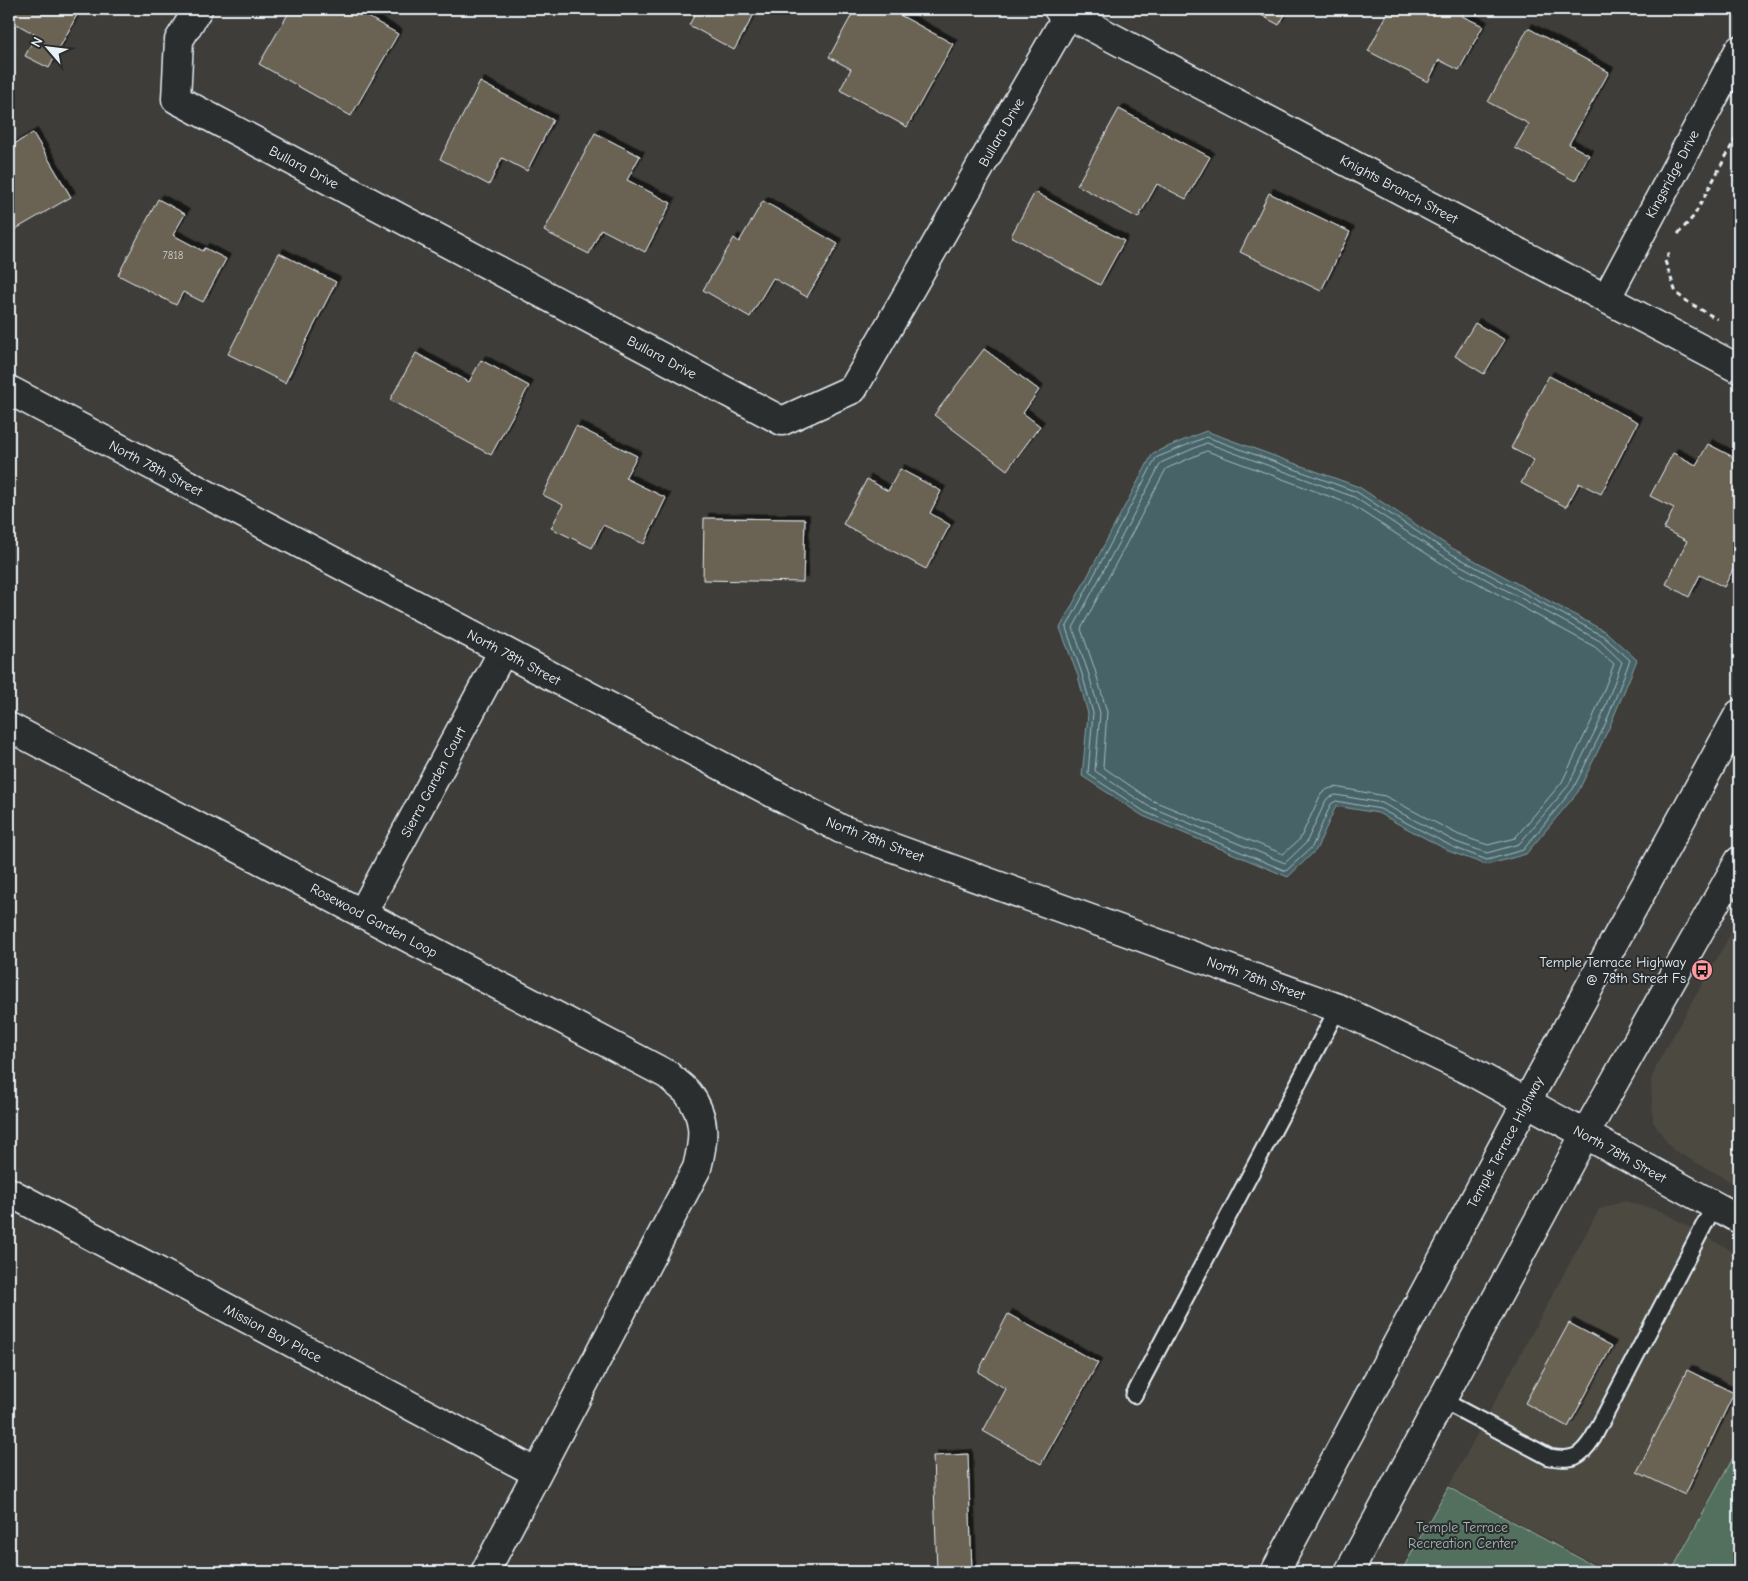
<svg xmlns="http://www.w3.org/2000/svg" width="1748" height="1581" font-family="'Comic Neue',sans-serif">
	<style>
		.built { fill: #4c4840 }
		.green { fill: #536f5e; stroke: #9eb0ab }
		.water { fill: #466467; stroke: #879ca1 }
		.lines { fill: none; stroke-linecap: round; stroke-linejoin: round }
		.shore { stroke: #a7b9be; stroke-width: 1 }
		.building { fill: #6b6252; stroke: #e8f1f8; filter: url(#shadow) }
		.lane-casing { stroke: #e8f1f8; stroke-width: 19 }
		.street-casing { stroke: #e8f1f8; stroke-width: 31 }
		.secondary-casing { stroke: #e8f1f8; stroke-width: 31 }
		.primary-casing { stroke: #e8f1f8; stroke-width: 31 }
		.path { stroke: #e8f1f8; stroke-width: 3; stroke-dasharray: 5 4; stroke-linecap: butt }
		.lane { stroke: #2a2d2e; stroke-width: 15 }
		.street { stroke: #2a2d2e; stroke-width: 28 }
		.secondary { stroke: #2a2d2e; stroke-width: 28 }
		.primary { stroke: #2a2d2e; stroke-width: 28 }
		.labels { text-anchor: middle; stroke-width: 4; stroke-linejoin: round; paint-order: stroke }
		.number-label { font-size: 11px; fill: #c9cdce }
		.street-label { font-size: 14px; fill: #e8f1f8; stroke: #2a2d2e }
		.poi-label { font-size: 14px; fill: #e8f1f8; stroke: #2a2d2e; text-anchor: end }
		.park-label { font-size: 14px; fill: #a5b6b3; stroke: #2a2d2e }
	</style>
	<defs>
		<filter id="shadow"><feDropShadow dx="4.5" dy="-4.5" stdDeviation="0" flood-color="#0009"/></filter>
	</defs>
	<rect width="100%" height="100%" fill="#3e3d39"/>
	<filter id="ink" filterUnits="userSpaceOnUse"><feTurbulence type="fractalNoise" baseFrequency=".02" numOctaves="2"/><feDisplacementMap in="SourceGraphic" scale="10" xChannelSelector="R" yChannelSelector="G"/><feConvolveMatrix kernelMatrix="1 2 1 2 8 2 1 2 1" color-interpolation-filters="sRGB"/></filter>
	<g filter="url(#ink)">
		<path class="built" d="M1739,919V1186L1673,1150L1653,1122L1651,1080L1657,1064Z
			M1625,1201L1661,1211L1739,1255V1445L1670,1572H1609L1449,1486L1599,1209Z"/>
		<path class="green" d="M1739,1447V1572H1671Z
			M1448,1487L1605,1572H1401Z"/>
		<path class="water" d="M1206,431L1359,487L1450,547L1606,632L1637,660L1609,728L1578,792L1526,854L1487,865L1451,852L1378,813L1336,806L1316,850L1288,877L1143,816L1082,776L1088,714L1078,676L1060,628L1153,453Z"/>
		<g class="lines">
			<path class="shore" d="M1207,437L1357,492L1448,552L1603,636L1630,660L1605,725L1573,789L1523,850L1487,860L1453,847L1380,809L1336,801L1331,804L1312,847L1286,871L1145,812L1088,774L1093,713L1082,674L1066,628L1156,458Z
				M1207,443L1354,497L1445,557L1600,641L1622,662L1599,723L1568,786L1519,844L1487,853L1456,842L1382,803L1336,795L1330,797L1326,800L1306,843L1285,863L1148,806L1095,771L1100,713L1088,672L1073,628L1161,463Z
				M1207,451L1350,504L1441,563L1595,647L1614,664L1592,720L1562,782L1515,838L1488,845L1459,835L1385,796L1335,787L1328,789L1321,794L1300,839L1283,854L1151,800L1103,767L1107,712L1095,670L1081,629L1166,469Z"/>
		</g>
		<path class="building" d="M9,9H80L49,68L25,56L36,35L13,22L9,30Z
			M291,9H354L398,34L351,116L259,64Z
			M698,9H757L734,50L689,25Z
			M855,9H889L953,44L907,127L840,90L851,69L829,57Z
			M1250,9H1288L1279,25Z
			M1390,9H1465L1462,16L1483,26L1459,70L1439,60L1428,82L1368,51Z
			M1528,28L1609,72L1569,144L1589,155L1575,181L1515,148L1529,124L1488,102Z
			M480,82L553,120L527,171L502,158L489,185L440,159Z
			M1119,109L1210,157L1186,199L1157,184L1138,218L1077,185Z
			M33,133L71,197L9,233V147Z
			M595,133L640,156L627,180L671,203L645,252L601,229L589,254L544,231Z
			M1035,192L1124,241L1100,285L1011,236Z
			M1269,193L1350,232L1321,291L1240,252Z
			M158,199L185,214L173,235L203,251L205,248L226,259L203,302L183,292L176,305L118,275Z
			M763,201L838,244L807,297L773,278L750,317L703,290L734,238L739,242Z
			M279,253L336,282L285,383L228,354Z
			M1475,323L1505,340L1484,374L1455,356Z
			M984,349L1039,390L1023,413L1040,426L1007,470L934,415Z
			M416,353L469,382L481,360L529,386L491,455L390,400Z
			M1549,376L1638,422L1601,494L1579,483L1566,507L1521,483L1534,460L1511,448Z
			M576,426L637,456L625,478L666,498L644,544L603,525L592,548L551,528L563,505L543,495Z
			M1708,444L1739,460V558L1724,587L1700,575L1689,597L1666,584L1687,541L1664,529L1674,508L1650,496L1673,453L1696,465Z
			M900,469L941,491L930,513L950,525L926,569L843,524L867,479L888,491Z
			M704,518L805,519L803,582L703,580Z
			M1008,1314L1098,1363L1041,1464L983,1431L1006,1389L978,1372Z
			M1569,1323L1612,1346L1568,1427L1525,1403Z
			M1687,1370L1734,1393L1685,1495L1637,1472Z
			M968,1454L972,1572H937L933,1456Z"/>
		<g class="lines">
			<g class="lane-casing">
				<path id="lane" d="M1134,1395L1338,1008
					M1442,1400L1549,1457C1573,1461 1580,1458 1593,1438L1714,1206"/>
			</g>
			<g class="street-casing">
				<path id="street" d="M198,9L179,40L176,99L782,421L853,389L1068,14
					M1058,9L1739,369
					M1606,299L1739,50
					M9,727L668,1075C674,1081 683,1087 688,1093C707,1118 704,1140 697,1168L485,1572
					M362,914L503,651
					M9,1192L537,1473"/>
			</g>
			<g class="secondary-casing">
				<path id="secondary" d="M9,390L841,829L1338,1008L1472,1072L1739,1219"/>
			</g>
			<g class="primary-casing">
				<path id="primary" d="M1275,1572L1526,1103L1739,714
					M1349,1572L1585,1134L1739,861"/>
			</g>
			<path class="path" d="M1678,234L1694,216L1739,132
				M1669,253L1665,261L1676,293L1688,302L1717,319"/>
			<use href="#lane" class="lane"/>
			<use href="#street" class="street"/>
			<use href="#secondary" class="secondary"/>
			<use href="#primary" class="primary"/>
		</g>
	</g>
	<defs>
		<g id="bus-disc" transform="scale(1.125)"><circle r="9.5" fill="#ff9aa2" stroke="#2a2d2e"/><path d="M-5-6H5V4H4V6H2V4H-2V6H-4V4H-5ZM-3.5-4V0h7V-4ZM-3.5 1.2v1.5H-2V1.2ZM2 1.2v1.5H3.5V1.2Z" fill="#111"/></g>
	</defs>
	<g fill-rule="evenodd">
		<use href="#bus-disc" x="1702" y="970"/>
	</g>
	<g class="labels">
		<g class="number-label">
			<text x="173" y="259">7818</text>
		</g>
		<g class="street-label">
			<text transform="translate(1001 132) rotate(-60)" y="5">Bullara Drive</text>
			<text transform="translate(304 167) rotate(28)" y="5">Bullara Drive</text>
			<text transform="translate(1672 174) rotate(-62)" y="5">Kingsridge Drive</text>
			<text transform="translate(1399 189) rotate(28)" y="5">Knights Branch Street</text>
			<text transform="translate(662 357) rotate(28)" y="5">Bullara Drive</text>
			<text transform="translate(156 468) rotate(28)" y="5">North 78th Street</text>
			<text transform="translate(514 657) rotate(28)" y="5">North 78th Street</text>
			<text transform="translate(433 782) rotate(-62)" y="5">Sierra Garden Court</text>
			<text transform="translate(875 839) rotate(21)" y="5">North 78th Street</text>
			<text transform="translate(374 920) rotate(28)" y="5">Rosewood Garden Loop</text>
			<text transform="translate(1256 978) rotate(20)" y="5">North 78th Street</text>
			<text transform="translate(1505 1142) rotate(-62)" y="5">Temple Terrace Highway</text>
			<text transform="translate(1620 1154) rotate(29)" y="5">North 78th Street</text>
			<text transform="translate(273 1333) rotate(28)" y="5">Mission Bay Place</text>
		</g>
		<g class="poi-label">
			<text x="1686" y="967">Temple Terrace Highway<tspan x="1686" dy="16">@ 78th Street Fs</tspan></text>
		</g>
		<g class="park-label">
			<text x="1462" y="1532">Temple Terrace<tspan x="1462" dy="16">Recreation Center</tspan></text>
		</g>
	</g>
	<rect width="1748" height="1581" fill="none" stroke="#2a2d2e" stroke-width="30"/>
	<rect x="15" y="15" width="1718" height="1551" fill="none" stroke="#e8f1f8" stroke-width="2" filter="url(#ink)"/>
	<g transform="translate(48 48) rotate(298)" stroke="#2a2d2e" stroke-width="4" paint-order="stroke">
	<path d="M0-4L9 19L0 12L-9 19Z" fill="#e8f1f8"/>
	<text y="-8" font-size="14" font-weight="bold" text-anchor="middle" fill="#e8f1f8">N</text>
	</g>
</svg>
